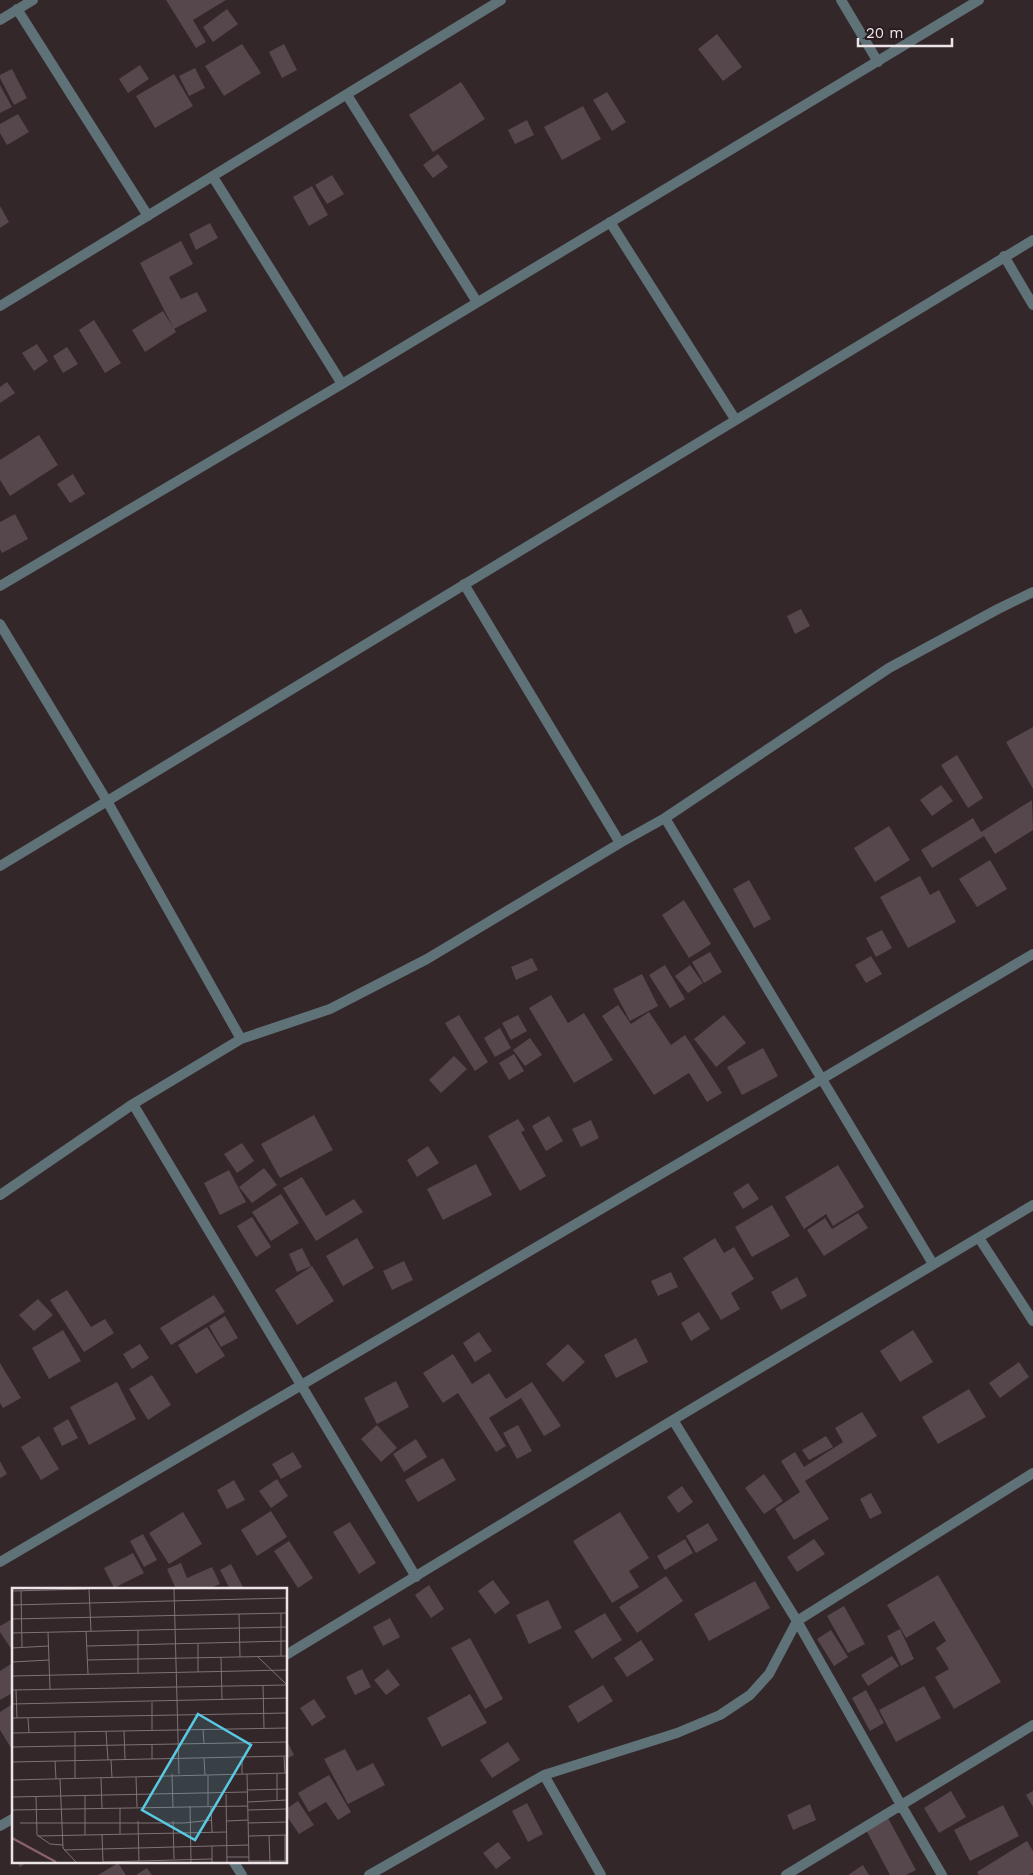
<svg xmlns="http://www.w3.org/2000/svg" width="1033" height="1875" font-family="'Work Sans',sans-serif">
	<style>
		.building { fill: #55474b }
		.lines { fill: none; stroke-linecap: round; stroke-linejoin: round }
		.minor { stroke: #5f7277; stroke-width: 10 }
		.inset-river { fill: none; stroke: #88616d; stroke-width: 2.5 }
		.inset-road { fill: none; stroke: #7d7375; stroke-width: 1 }
		.view { fill: #58c9e3; fill-opacity: 0.15; stroke: #58c9e3; stroke-width: 2.5 }
		.inset-edge { fill: none; stroke: #ece4e6; stroke-width: 2.5 }
	</style>
	<rect width="100%" height="100%" fill="#33272a"/>
	<path class="building" d="M166,0H226L193,20L206,42L196,48Z
		M227,9L238,24L213,42L203,27Z
		M717,34L742,67L723,81L698,49Z
		M242,44L261,73L224,96L205,66Z
		M284,44L297,70L282,78L269,52Z
		M140,65L149,79L128,93L119,79Z
		M195,68L205,88L189,96L179,76Z
		M12,69L27,98L14,105L0,78V75Z
		M174,74L193,106L155,128L136,96Z
		M461,82L485,119L433,152L409,115Z
		M0,85L12,107L0,113Z
		M607,92L626,122L612,131L593,100Z
		M583,106L601,139L562,160L544,127Z
		M18,114L29,132L7,145L0,133V124Z
		M527,120L534,135L515,144L508,130Z
		M438,154L448,167L433,178L423,165Z
		M332,175L344,194L327,204L315,185Z
		M312,186L328,215L309,226L293,197Z
		M0,206L9,222L0,228Z
		M210,223L218,238L196,250L189,234Z
		M181,241L193,264L169,277L181,299L197,292L207,311L174,329L140,263Z
		M163,311L176,332L145,352L132,330Z
		M94,320L121,363L105,373L79,330Z
		M37,344L48,361L34,371L22,353Z
		M67,347L78,364L63,373L53,356Z
		M7,382L15,393L0,403V387Z
		M39,435L58,465L10,496L0,480V460Z
		M73,474L85,494L70,503L57,484Z
		M15,514L28,539L2,553L0,549V522Z
		M801,609L810,626L795,634L787,616Z
		M1033,727V789L1006,742Z
		M957,755L983,798L968,808L941,765Z
		M941,785L953,801L932,816L920,800Z
		M1032,800L1033,830L995,854L984,836L932,868L921,850L973,818L981,832Z
		M889,826L910,860L875,882L854,848Z
		M990,860L1007,889L977,907L959,879Z
		M920,876L930,895L939,890L956,922L908,948L880,897Z
		M749,880L771,919L754,928L733,889Z
		M684,900L711,944L689,958L662,915Z
		M882,930L892,948L876,957L866,938Z
		M710,952L722,972L704,983L692,962Z
		M871,956L882,974L866,983L855,965Z
		M532,958L538,970L516,980L511,967Z
		M665,965L685,999L670,1008L649,975Z
		M690,965L703,983L688,993L675,976Z
		M642,974L658,1006L630,1021L613,989Z
		M551,995L568,1023L584,1013L613,1060L574,1083L529,1008Z
		M618,1005L631,1024L649,1012L671,1045L685,1035L722,1093L707,1102L689,1073L654,1095L602,1016Z
		M459,1015L488,1062L475,1071L445,1023Z
		M518,1015L527,1031L511,1040L502,1023Z
		M724,1015L746,1043L716,1067L694,1039Z
		M500,1028L511,1048L495,1057L484,1038Z
		M530,1038L542,1055L525,1066L513,1050Z
		M763,1048L778,1076L742,1095L727,1067Z
		M514,1054L524,1071L509,1080L499,1063Z
		M454,1056L467,1069L441,1093L429,1080Z
		M314,1115L333,1150L280,1178L261,1144Z
		M549,1116L563,1141L546,1151L532,1126Z
		M518,1119L525,1130L521,1132L546,1176L520,1191L488,1136Z
		M591,1120L599,1138L581,1147L572,1129Z
		M242,1143L254,1161L237,1173L224,1154Z
		M428,1146L439,1163L417,1177L407,1160Z
		M476,1164L492,1195L443,1220L427,1189Z
		M838,1165L864,1207L833,1226L826,1214L804,1229L785,1197Z
		M264,1168L277,1185L252,1203L239,1187Z
		M229,1170L246,1202L220,1215L204,1183Z
		M302,1177L326,1216L354,1199L363,1212L316,1241L283,1188Z
		M748,1183L759,1199L743,1209L733,1193Z
		M281,1194L299,1223L271,1241L252,1212Z
		M772,1205L790,1236L752,1257L735,1227Z
		M858,1213L868,1228L824,1256L807,1230L825,1218L832,1229Z
		M252,1217L271,1247L256,1257L237,1226Z
		M357,1238L374,1268L343,1286L326,1256Z
		M715,1238L724,1253L734,1247L754,1279L731,1293L740,1309L721,1320L683,1258Z
		M302,1248L311,1266L297,1272L289,1254Z
		M404,1261L413,1280L392,1290L383,1271Z
		M312,1266L334,1301L297,1325L275,1290Z
		M671,1272L678,1287L658,1296L651,1281Z
		M797,1277L807,1296L781,1310L771,1292Z
		M67,1290L91,1327L105,1319L114,1333L84,1352L50,1300Z
		M214,1295L225,1312L171,1345L160,1328Z
		M38,1299L53,1315L34,1331L19,1315Z
		M699,1312L710,1329L691,1341L681,1323Z
		M225,1316L238,1338L221,1347L209,1326Z
		M207,1327L225,1356L196,1374L178,1345Z
		M63,1330L81,1361L49,1379L32,1348Z
		M913,1330L933,1362L900,1382L880,1351Z
		M479,1332L492,1351L475,1362L463,1343Z
		M636,1338L648,1362L616,1378L604,1355Z
		M140,1344L149,1358L132,1369L123,1354Z
		M568,1344L585,1362L563,1382L546,1364Z
		M453,1354L472,1384L489,1373L506,1399L532,1382L561,1426L544,1436L521,1398L489,1418L506,1446L496,1452L458,1393L443,1403L423,1373Z
		M1019,1362L1029,1377L1000,1398L989,1383Z
		M0,1363L21,1398L3,1408L0,1403Z
		M152,1375L171,1405L148,1420L129,1389Z
		M396,1381L409,1407L377,1424L364,1398Z
		M117,1382L136,1419L89,1445L70,1407Z
		M969,1389L986,1417L938,1444L922,1417Z
		M862,1412L877,1436L805,1481L829,1519L794,1540L775,1509L800,1492L781,1461L795,1452L804,1467L843,1442L835,1428Z
		M68,1419L78,1438L62,1446L53,1428Z
		M377,1425L397,1448L381,1462L361,1439Z
		M518,1425L532,1451L517,1459L503,1433Z
		M39,1436L59,1469L41,1480L21,1447Z
		M826,1436L833,1447L809,1460L802,1450Z
		M416,1439L427,1457L404,1472L393,1454Z
		M293,1452L302,1467L281,1479L272,1464Z
		M443,1458L456,1480L418,1502L405,1480Z
		M0,1461L7,1474L0,1478Z
		M764,1474L783,1501L764,1514L745,1488Z
		M277,1479L288,1496L271,1508L259,1491Z
		M234,1480L245,1500L227,1509L217,1490Z
		M682,1486L693,1502L678,1513L667,1497Z
		M871,1493L882,1513L870,1519L860,1499Z
		M271,1511L287,1537L257,1556L241,1530Z
		M183,1512L202,1544L169,1564L149,1533Z
		M620,1512L649,1558L629,1571L639,1587L612,1603L573,1541Z
		M350,1522L376,1563L359,1574L333,1532Z
		M708,1523L718,1540L696,1553L686,1536Z
		M143,1534L157,1560L144,1567L130,1541Z
		M685,1539L693,1553L665,1570L657,1556Z
		M814,1539L825,1554L797,1572L787,1557Z
		M289,1541L313,1578L298,1588L274,1551Z
		M133,1553L144,1573L114,1588L104,1568Z
		M181,1563L187,1578L212,1567L220,1584L208,1589H176L167,1569Z
		M231,1564L244,1589H230L220,1570Z
		M938,1575L1001,1682L954,1709L935,1677L949,1669L936,1648L946,1641L934,1621L906,1638L887,1605Z
		M666,1576L683,1601L637,1633L619,1607Z
		M493,1580L510,1603L495,1614L478,1591Z
		M755,1581L770,1608L709,1641L694,1614Z
		M429,1585L444,1609L431,1618L415,1595Z
		M548,1600L562,1628L529,1644L516,1615Z
		M844,1606L865,1644L848,1653L827,1616Z
		M605,1613L622,1640L592,1659L574,1631Z
		M14,1618V1653L0,1632V1626Z
		M390,1618L400,1637L383,1646L373,1627Z
		M900,1629L914,1659L901,1666L887,1636Z
		M831,1630L848,1657L834,1666L817,1639Z
		M470,1638L503,1699L485,1709L451,1648Z
		M641,1640L654,1660L627,1677L614,1658Z
		M892,1656L899,1666L868,1686L861,1675Z
		M11,1664L14,1669V1692L0,1700V1671Z
		M362,1669L371,1687L355,1695L346,1677Z
		M388,1669L400,1685L386,1695L374,1680Z
		M603,1685L613,1701L578,1723L568,1706Z
		M924,1686L941,1718L896,1742L879,1710Z
		M866,1690L884,1723L870,1731L852,1698Z
		M470,1694L487,1723L442,1747L427,1718Z
		M314,1699L326,1717L312,1726L300,1708Z
		M14,1703V1746L11,1748L0,1730V1712Z
		M286,1739L294,1755L286,1759Z
		M508,1742L520,1760L492,1778L480,1760Z
		M345,1749L357,1771L373,1763L385,1785L348,1804L324,1759Z
		M329,1775L351,1812L338,1820L326,1802L309,1812L298,1793Z
		M951,1791L966,1817L939,1833L924,1808Z
		M1033,1791V1807L1026,1795Z
		M298,1801L314,1825L299,1834L286,1815V1809Z
		M527,1803L543,1834L528,1842L512,1811Z
		M810,1804L816,1820L793,1830L787,1815Z
		M1003,1805L1019,1836L970,1861L954,1830Z
		M888,1818L916,1870L906,1875H890L866,1830Z
		M1027,1841L1033,1851V1873L1029,1875H979L977,1872Z
		M498,1842L511,1858L496,1869L483,1853Z
		M16,1861H29L20,1867Z
		M118,1863L126,1875H98Z
		M863,1865L869,1875H848Z
		M147,1868L152,1875H136Z"/>
	<g class="lines">
		<path class="minor" d="M841,0L878,62
			M17,9L148,216
			M0,20L33,0
			M347,95L477,302
			M213,177L342,384
			M610,222L735,419
			M1004,256L1033,305
			M0,306L501,0
			M464,584L620,843
			M0,586L342,384L979,0
			M0,624L107,801L241,1039
			M665,818L933,1264
			M0,866L1033,240
			M133,1104L416,1577
			M0,1195L133,1104L241,1039L330,1009L427,959L620,843L665,818L889,668L998,609L1033,592
			M979,1238L1033,1321
			M673,1420L797,1621L901,1805L942,1875
			M0,1562C343,1358 690,1159 1033,954
			M286,1655L673,1420L1033,1205
			M544,1775L601,1875
			M0,1826L14,1818
			M233,1861L242,1875
			M369,1875L544,1775L677,1733L720,1715L750,1695L769,1674L797,1621L1033,1473
			M786,1875L1033,1725"/>
	</g>
	<g transform="translate(12 1588)">
		<rect width="275" height="275" fill="#33272a"/>
		<path class="inset-river" d="M0,250L44,274"/>
		<path class="inset-road" d="M77,1L79,43M162,1L167,186M0,3L75,1M9,3L10,59M0,17L275,10M269,25V68M227,26L228,69M0,31L275,25M126,42V85M74,43L76,86M36,44L38,101M0,45L275,39M186,55V84M75,58L275,53M0,60L36,58M209,69L210,112M246,69L274,96M75,72L275,68M0,74L37,72M0,88L275,82M251,97L252,140M0,102L275,97M4,102L5,130M140,114V142M0,116L275,110M0,130L275,125M16,130L17,145M191,141L192,156M112,143L113,171M63,144V190M94,144L96,172M0,145L275,140M140,156V171M0,159L275,154M230,169V186M272,169L273,185M192,170L193,187M99,172L100,190M43,173L44,191M0,174L275,168M160,186L161,219M235,186L237,274M265,186V212M196,187V218M124,189L125,219M89,190L90,220M48,191L51,260L64,274M0,192L275,185M235,202L275,201M214,206L215,274M73,207V247M0,209L235,204M24,209L25,247L38,256L51,257M236,214L275,212M178,218L179,274M199,218L200,244M108,220V246M0,222L236,218M236,222L275,221M126,233L127,273M161,233L162,271M215,233L236,232M8,235H172L200,232M236,235L275,234M90,247L91,274M273,247V273M26,248L215,244M237,248L275,247M257,248L258,274M200,258V274M52,262L237,257M215,269H237M237,273H275M91,274L200,271"/>
		<path class="view" d="M186,126L239,157L183,252L130,222Z"/>
		<rect width="275" height="275" class="inset-edge"/>
	</g>
	<path d="M858 38v8h94v-8" fill="none" stroke="#ece4e6" stroke-width="2.5"/>
	<text x="866" y="38" font-size="15" fill="#ece4e6" stroke="#291d21" stroke-width="4" paint-order="stroke">20 m</text>
</svg>
